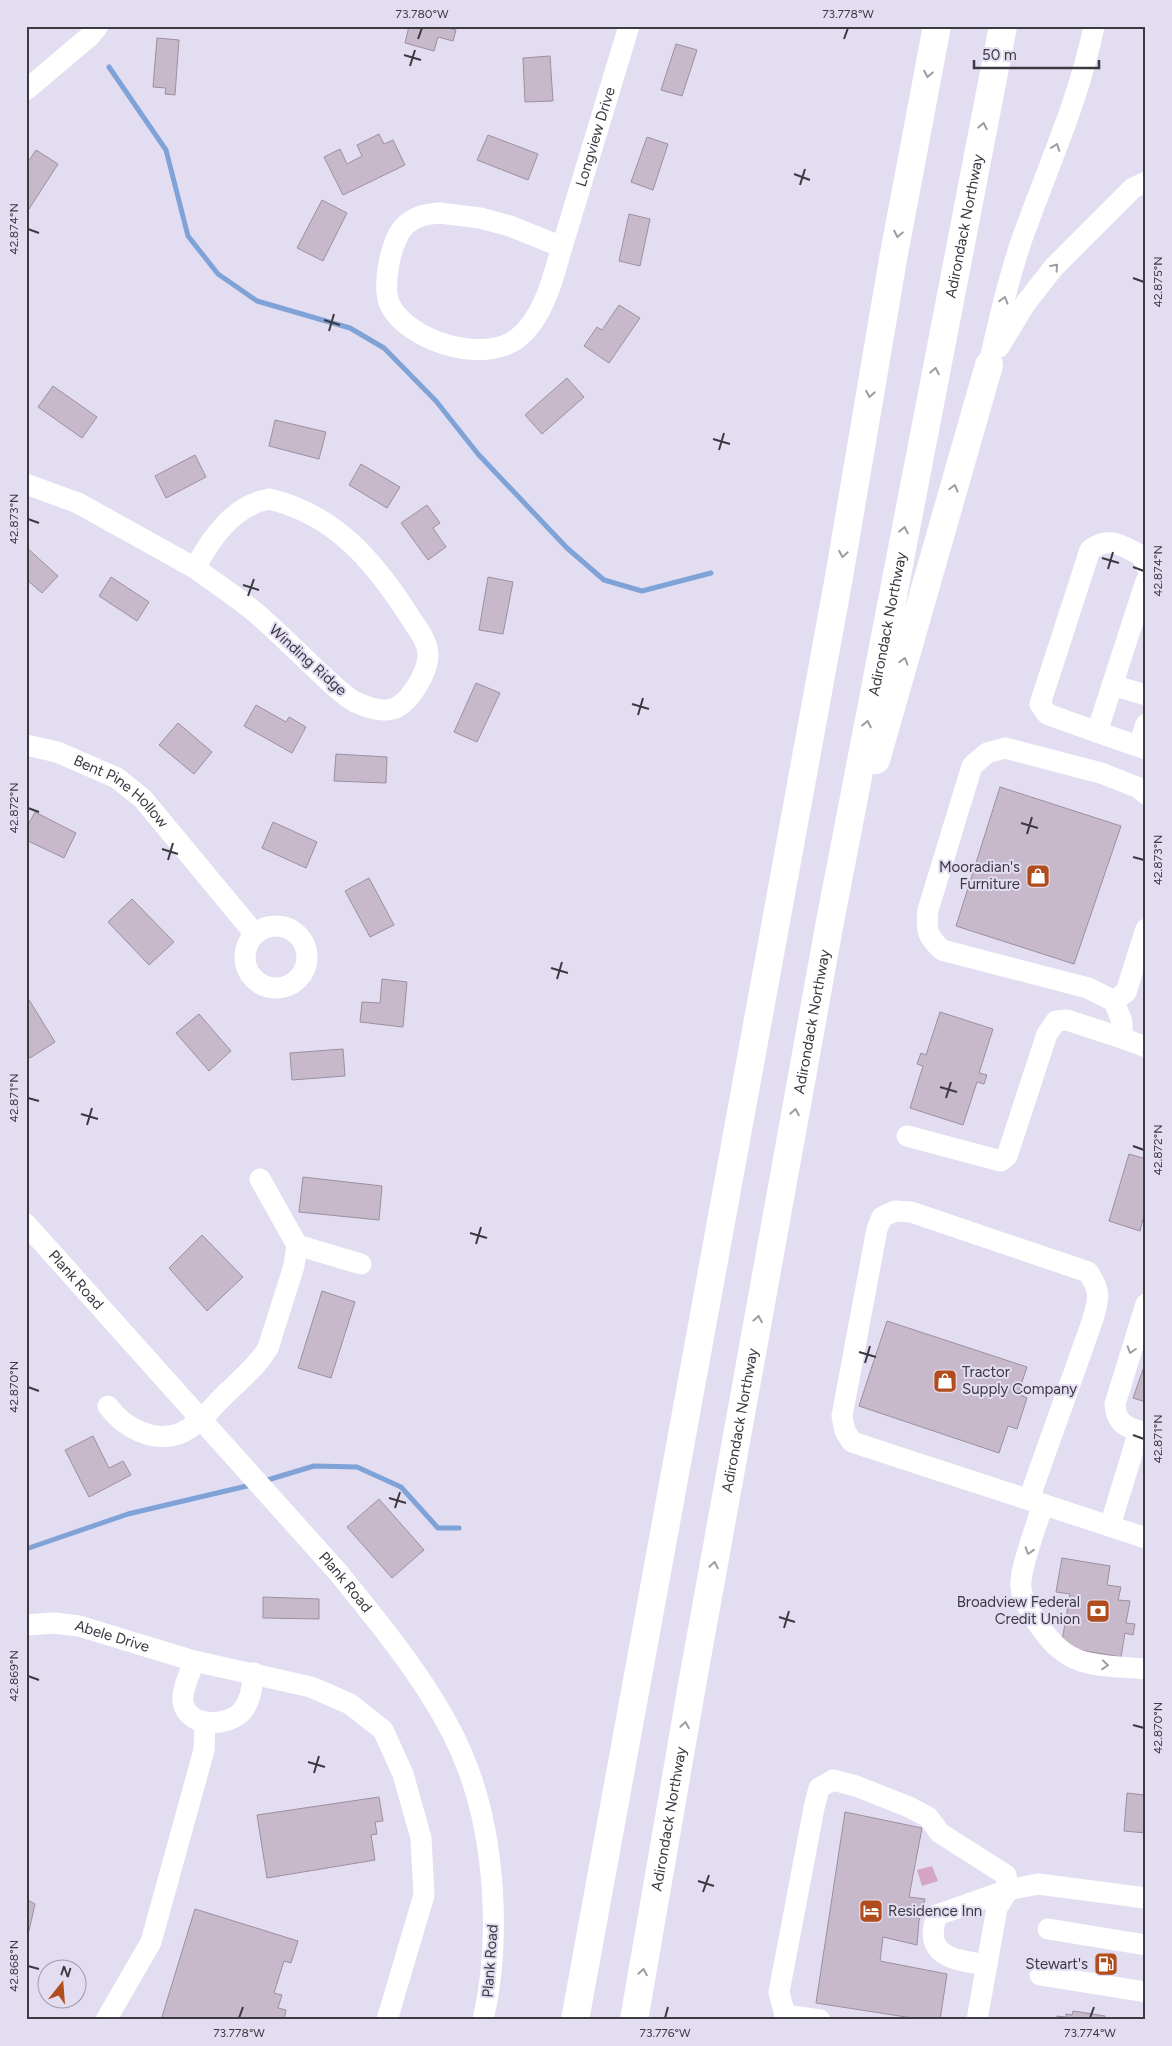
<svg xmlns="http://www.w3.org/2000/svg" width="1172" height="2046" font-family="Figtree,sans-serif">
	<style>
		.green { fill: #d5a6c3 }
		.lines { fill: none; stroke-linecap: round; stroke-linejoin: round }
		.stream { stroke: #7fa2d7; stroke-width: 5 }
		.building { fill: #c7b9ca; stroke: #9c8f9f }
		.minor { stroke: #fff; stroke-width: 21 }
		.highway { stroke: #fff; stroke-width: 28 }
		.oneway { stroke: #9e9ca0 }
		.ticks { fill: none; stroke: #3c3941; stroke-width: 2 }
		.labels { text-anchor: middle; stroke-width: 4; stroke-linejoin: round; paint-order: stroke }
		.street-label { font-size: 15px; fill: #3c3941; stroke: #e3ddf2 }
		.poi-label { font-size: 15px; fill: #3c3941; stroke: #e3ddf2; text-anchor: end }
		.neatline { fill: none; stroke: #3c3941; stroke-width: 2 }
		.ticks-label { font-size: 12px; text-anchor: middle; fill: #3c3941 }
	</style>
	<rect width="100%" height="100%" fill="#e3ddf2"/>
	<path class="green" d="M932,1866L938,1881L922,1886L917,1870Z"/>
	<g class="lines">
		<path class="stream" d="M109,67L166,150L188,236L218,274L257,301L350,328L384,348L436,401L478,454L567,548L604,580L642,591L711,573
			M264,1481L314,1466L357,1467L401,1487L438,1528H459
			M26,1549L128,1514L251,1485"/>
	</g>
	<path class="building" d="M409,26H440L456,30L453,41L438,37L434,51L405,43Z
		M157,38L179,40L175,95L165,94L166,88L153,87Z
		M676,44L697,50L682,96L661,90Z
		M550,56L553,101L525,102L523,58Z
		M379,134L384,144L393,140L405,165L343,195L324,157L340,149L347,164L362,156L357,145Z
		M488,135L538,154L528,180L477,160Z
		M647,137L668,144L653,190L631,182Z
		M36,150L58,164L29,209L26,208V165Z
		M322,200L347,213L323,261L297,248Z
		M629,214L650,219L640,266L619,261Z
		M619,305L640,318L609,363L584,346L597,327L602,330Z
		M567,378L584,397L542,434L525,415Z
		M53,386L97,417L82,438L38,407Z
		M275,420L326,432L319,459L269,446Z
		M195,455L206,477L166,498L155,476Z
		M361,464L400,487L387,508L349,485Z
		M427,505L440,523L433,528L446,547L428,560L401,523Z
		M26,547L58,576L42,593L26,579Z
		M111,577L149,602L137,621L99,596Z
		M488,577L513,582L503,634L479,630Z
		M476,683L500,693L477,742L454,732Z
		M256,705L286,722L289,717L306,727L292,753L244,726Z
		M178,723L212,752L194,774L159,745Z
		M336,754L387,757L386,783L334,781Z
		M1000,787L1121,826L1074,964L956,926Z
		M35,812L76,833L64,858L26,840V829Z
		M273,822L317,842L306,868L262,848Z
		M369,878L394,925L370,937L345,891Z
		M132,899L174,942L149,965L108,922Z
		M382,979L407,982L403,1027L360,1022L362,1002L380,1003Z
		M26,995L55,1042L30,1058L26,1053Z
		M940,1012L993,1029L979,1073L987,1075L984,1084L977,1082L963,1125L910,1108L923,1066L917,1064L921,1053L926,1055Z
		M199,1014L231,1051L209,1071L176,1033Z
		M343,1049L345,1076L292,1080L290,1053Z
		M1129,1154L1146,1159V1220L1143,1219L1140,1231L1109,1221Z
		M303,1177L382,1186L379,1220L299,1212Z
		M202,1235L243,1277L207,1311L169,1268Z
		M322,1291L355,1302L331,1378L298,1368Z
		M887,1321L1027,1367L1018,1394L1027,1398L1017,1429L1008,1426L999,1453L859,1406Z
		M1146,1361V1402L1133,1398Z
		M93,1436L109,1468L123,1461L131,1475L89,1497L65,1450Z
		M379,1499L424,1550L392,1578L347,1527Z
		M1062,1558L1110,1566L1107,1585L1121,1587L1118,1600L1130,1601L1126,1623L1135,1624L1133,1635L1125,1633L1121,1657L1061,1647L1070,1594L1056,1592Z
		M263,1597L319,1599V1619L263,1618Z
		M1127,1793L1145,1795L1146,1833L1124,1831Z
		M379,1797L383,1821L375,1822L377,1834L371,1835L375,1860L267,1878L257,1815Z
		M845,1812L922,1828L909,1897L925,1899L919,1921L917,1945L883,1937L880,1961L947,1974L940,2020H925L816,2003Z
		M26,1899L35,1904L29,1931H26Z
		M195,1909L298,1941L291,1963L284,1961L274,1993L282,1995L278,2008L286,2010L284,2020H161Z
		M1073,2011L1105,2016L1104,2020H1057V2016L1066,2017V2014L1072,2015Z"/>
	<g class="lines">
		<g class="minor">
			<path d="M26,90L90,36L98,26"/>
			<path d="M440,213L480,218L510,226L562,247C553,278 544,317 518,338C484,365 408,341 390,305C381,287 391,235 408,223C418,215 428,214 440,213Z"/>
			<path id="s1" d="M562,247L629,26"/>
			<path d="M999,347L1025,304L1054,267L1133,188L1146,182"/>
			<path d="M989,365C998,323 1008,280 1022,239C1047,169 1079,100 1094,26"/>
			<path d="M26,484L78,503L195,568"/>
			<path d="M269,499C334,514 373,560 408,614C415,626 428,640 428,655C428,672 409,705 392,709C379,712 367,707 355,702C343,695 331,683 320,673C299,653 278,632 256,613C237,597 215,583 195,568C211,538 233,506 269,499Z"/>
			<path d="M1146,581L1097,732L1146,749"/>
			<path d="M1112,685L1146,695"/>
			<path d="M1097,732L1047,714L1040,704L1090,550C1110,535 1122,546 1142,556L1146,566"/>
			<path id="s2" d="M26,745L57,752L117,778L143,799L255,934"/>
			<path d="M1139,746L1146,724"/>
			<path d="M1146,794L1139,788L1101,773L1005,748L987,753L972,766L928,910C926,931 927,936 942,950L1088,988L1114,1001L1126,992L1146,929"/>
			<circle cx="276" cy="957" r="31"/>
			<path d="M1114,1001L1122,1022V1038L1146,1047"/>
			<path d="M907,1136L1001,1161L1007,1156L1047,1034L1056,1021L1067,1020L1122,1038"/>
			<path id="s3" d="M26,1224L336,1570C381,1625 434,1689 462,1754C495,1830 502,1939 483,2020"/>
			<path d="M297,1245L361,1264"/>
			<path d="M108,1406C123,1427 154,1444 181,1433C201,1424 214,1404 230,1390C244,1376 258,1365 268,1348L294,1266L297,1245L260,1179"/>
			<path d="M1139,1431C1124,1427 1116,1421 1115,1404L1146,1304"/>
			<path d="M1029,1499L1093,1319C1099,1297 1101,1292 1088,1272L911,1212L895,1211L882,1217L877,1229L842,1416L845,1431L852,1442L1146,1538"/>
			<path d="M1043,1504C1037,1525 1022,1562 1021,1581C1019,1596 1028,1607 1035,1619C1066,1670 1092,1664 1146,1669"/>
			<path d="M1110,1526L1139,1431L1146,1433"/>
			<path id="s4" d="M26,1625L54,1623L79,1626L194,1661L311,1687L350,1704L383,1730L403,1774L421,1838L424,1895L387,2020"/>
			<path d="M194,1661C191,1672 181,1690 183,1702C188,1729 230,1727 243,1710C251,1700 252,1686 254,1673"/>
			<path d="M1048,1929L1146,1945"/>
			<path d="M987,1965C955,1960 922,1957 937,1915L1008,1890L1038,1884L1146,1898"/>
			<path d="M1040,1975L1146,1992"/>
			<path d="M106,2020L151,1942L204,1750L205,1723"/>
			<path d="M820,2020L785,2015L779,1992L814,1808L819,1788L833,1780L856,1786L909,1807L928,1817L940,1833L1006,1875L1008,1890L997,1908L977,2020"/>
		</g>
		<g class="highway">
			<path d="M876,760L989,365"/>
			<path d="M575,2020L839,577L893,259L937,26"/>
			<path id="s5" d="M634,2020L692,1685L829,927L1003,26"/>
		</g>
	</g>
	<defs><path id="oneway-chevron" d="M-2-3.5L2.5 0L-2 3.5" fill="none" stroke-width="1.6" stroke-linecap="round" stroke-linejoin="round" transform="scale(1.25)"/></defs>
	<g class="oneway">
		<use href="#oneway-chevron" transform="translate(928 74) rotate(101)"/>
		<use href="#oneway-chevron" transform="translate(983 126) rotate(-79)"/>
		<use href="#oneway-chevron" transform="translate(1056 147) rotate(-70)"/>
		<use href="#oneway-chevron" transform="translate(898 234) rotate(101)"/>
		<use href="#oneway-chevron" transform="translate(1055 267) rotate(-48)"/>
		<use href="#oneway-chevron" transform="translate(1004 300) rotate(-74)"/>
		<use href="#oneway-chevron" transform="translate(935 371) rotate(-79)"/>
		<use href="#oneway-chevron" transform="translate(870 394) rotate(100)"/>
		<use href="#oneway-chevron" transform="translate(954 488) rotate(-74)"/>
		<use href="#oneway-chevron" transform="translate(904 530) rotate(-79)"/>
		<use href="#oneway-chevron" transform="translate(843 554) rotate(100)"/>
		<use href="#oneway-chevron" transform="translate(904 661) rotate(-74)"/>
		<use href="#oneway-chevron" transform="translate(867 724) rotate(-79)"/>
		<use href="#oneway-chevron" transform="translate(795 1112) rotate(-80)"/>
		<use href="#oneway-chevron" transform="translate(758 1319) rotate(-80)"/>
		<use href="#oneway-chevron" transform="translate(1131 1350) rotate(108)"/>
		<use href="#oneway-chevron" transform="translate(1029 1551) rotate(107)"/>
		<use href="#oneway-chevron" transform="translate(714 1565) rotate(-80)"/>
		<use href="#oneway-chevron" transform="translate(1105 1665) rotate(5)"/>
		<use href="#oneway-chevron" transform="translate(685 1725) rotate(-80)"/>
		<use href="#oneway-chevron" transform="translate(643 1972) rotate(-80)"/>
	</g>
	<path class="ticks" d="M418,39L422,28M844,39L848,28M404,55L421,60M410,66L415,50M794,174L810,180M800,185L805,169M28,229L39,233M1133,278L1144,282M324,320L340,325M329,331L334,314M713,439L730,444M719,450L724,433M28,519L39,523M1102,558L1119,563M1133,567L1144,571M1108,569L1113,552M243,585L259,590M248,596L254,579M632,704L649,709M638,715L643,698M28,808L39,812M1021,823L1038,828M1027,834L1032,817M162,849L178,854M1133,857L1144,860M168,860L173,843M551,968L568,973M557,979L562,962M940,1087L957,1092M28,1098L39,1101M946,1098L951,1082M81,1114L98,1119M87,1125L92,1108M1133,1146L1144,1150M470,1233L487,1238M476,1244L481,1227M859,1352L876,1357M865,1363L870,1346M28,1387L39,1391M1133,1435L1144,1439M389,1498L406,1503M395,1508L400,1492M779,1617L795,1622M784,1628L789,1611M28,1676L39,1680M1133,1725L1144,1728M308,1762L325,1767M314,1773L319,1756M698,1881L714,1886M703,1892L709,1875M28,1966L39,1969M239,2018L243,2007M665,2018L668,2007M1090,2018L1094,2007"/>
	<defs>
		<g id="shop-square" transform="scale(1.25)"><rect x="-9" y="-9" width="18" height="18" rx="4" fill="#b14c1d" stroke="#e3ddf2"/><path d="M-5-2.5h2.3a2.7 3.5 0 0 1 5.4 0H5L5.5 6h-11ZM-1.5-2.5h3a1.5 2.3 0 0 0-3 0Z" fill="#fff"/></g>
		<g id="bank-square" transform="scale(1.25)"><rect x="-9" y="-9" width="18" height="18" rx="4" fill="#b14c1d" stroke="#e3ddf2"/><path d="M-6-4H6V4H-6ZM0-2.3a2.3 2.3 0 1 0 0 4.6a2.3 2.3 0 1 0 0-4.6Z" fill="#fff"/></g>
		<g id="hotel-square" transform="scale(1.25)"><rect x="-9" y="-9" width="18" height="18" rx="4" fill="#b14c1d" stroke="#e3ddf2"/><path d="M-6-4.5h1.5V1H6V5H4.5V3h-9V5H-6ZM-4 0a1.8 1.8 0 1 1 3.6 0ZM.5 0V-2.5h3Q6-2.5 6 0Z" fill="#fff"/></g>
		<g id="fuel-square" transform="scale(1.25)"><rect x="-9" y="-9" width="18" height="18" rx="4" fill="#b14c1d" stroke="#e3ddf2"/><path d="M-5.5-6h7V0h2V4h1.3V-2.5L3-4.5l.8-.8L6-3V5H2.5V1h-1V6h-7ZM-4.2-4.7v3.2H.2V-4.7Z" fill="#fff"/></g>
	</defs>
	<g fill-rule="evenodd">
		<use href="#shop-square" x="1038" y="876"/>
		<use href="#shop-square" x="945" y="1381"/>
		<use href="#bank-square" x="1098" y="1611"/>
		<use href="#hotel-square" x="871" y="1911"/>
		<use href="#fuel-square" x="1106" y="1964"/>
	</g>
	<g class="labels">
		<g class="street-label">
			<text dy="5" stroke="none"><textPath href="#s1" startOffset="115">Longview Drive</textPath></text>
			<text dy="5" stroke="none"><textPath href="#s5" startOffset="1824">Adirondack Northway</textPath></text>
			<text dy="5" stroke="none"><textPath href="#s5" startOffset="1419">Adirondack Northway</textPath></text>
			<text transform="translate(308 660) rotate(42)" y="5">Winding Ridge</text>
			<text dy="5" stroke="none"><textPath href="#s2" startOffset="108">Bent Pine Hollow</textPath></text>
			<text dy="5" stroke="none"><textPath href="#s5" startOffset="1014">Adirondack Northway</textPath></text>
			<text dy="5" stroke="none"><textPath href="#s3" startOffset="75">Plank Road</textPath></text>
			<text dy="5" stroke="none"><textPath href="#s5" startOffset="609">Adirondack Northway</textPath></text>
			<text dy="5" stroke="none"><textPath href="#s3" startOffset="480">Plank Road</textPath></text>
			<text dy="5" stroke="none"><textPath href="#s4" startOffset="88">Abele Drive</textPath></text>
			<text dy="5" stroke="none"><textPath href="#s5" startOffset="204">Adirondack Northway</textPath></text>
			<text transform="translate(490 1961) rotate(-86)" y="5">Plank Road</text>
		</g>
		<g class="poi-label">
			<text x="1020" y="872">Mooradian's<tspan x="1020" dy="17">Furniture</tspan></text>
			<text x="962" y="1377" text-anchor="start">Tractor<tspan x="962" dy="17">Supply Company</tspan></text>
			<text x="1080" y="1607">Broadview Federal<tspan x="1080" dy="17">Credit Union</tspan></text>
			<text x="888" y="1916" text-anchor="start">Residence Inn</text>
			<text x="1088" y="1969">Stewart's</text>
		</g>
	</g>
	<rect width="1172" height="2046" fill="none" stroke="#e3ddf2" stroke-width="55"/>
	<g transform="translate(62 1984) rotate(17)"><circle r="24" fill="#e3ddf2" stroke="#a09bab"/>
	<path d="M0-4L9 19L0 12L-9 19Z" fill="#b14c1d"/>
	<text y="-8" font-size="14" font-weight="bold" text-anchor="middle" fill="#3c3941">N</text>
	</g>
	<path d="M974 60v8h125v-8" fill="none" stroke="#3c3941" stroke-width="2.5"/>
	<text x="982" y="60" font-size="15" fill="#3c3941" stroke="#e3ddf2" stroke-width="4" paint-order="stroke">50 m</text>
	<rect x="28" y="28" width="1116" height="1990" class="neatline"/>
	<g class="ticks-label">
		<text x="422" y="18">73.780°W</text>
		<text x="848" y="18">73.778°W</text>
		<text transform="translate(14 229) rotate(-90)" y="4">42.874°N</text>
		<text transform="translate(1158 282) rotate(-90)" y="4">42.875°N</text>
		<text transform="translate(14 519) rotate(-90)" y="4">42.873°N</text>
		<text transform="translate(1158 571) rotate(-90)" y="4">42.874°N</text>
		<text transform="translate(14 808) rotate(-90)" y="4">42.872°N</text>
		<text transform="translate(1158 860) rotate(-90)" y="4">42.873°N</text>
		<text transform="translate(14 1098) rotate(-90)" y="4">42.871°N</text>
		<text transform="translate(1158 1150) rotate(-90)" y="4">42.872°N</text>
		<text transform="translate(14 1387) rotate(-90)" y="4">42.870°N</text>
		<text transform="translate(1158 1439) rotate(-90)" y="4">42.871°N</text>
		<text transform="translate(14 1676) rotate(-90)" y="4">42.869°N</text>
		<text transform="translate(1158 1728) rotate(-90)" y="4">42.870°N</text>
		<text transform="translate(14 1966) rotate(-90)" y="4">42.868°N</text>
		<text x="239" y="2037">73.778°W</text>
		<text x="665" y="2037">73.776°W</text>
		<text x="1090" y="2037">73.774°W</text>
	</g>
</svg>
